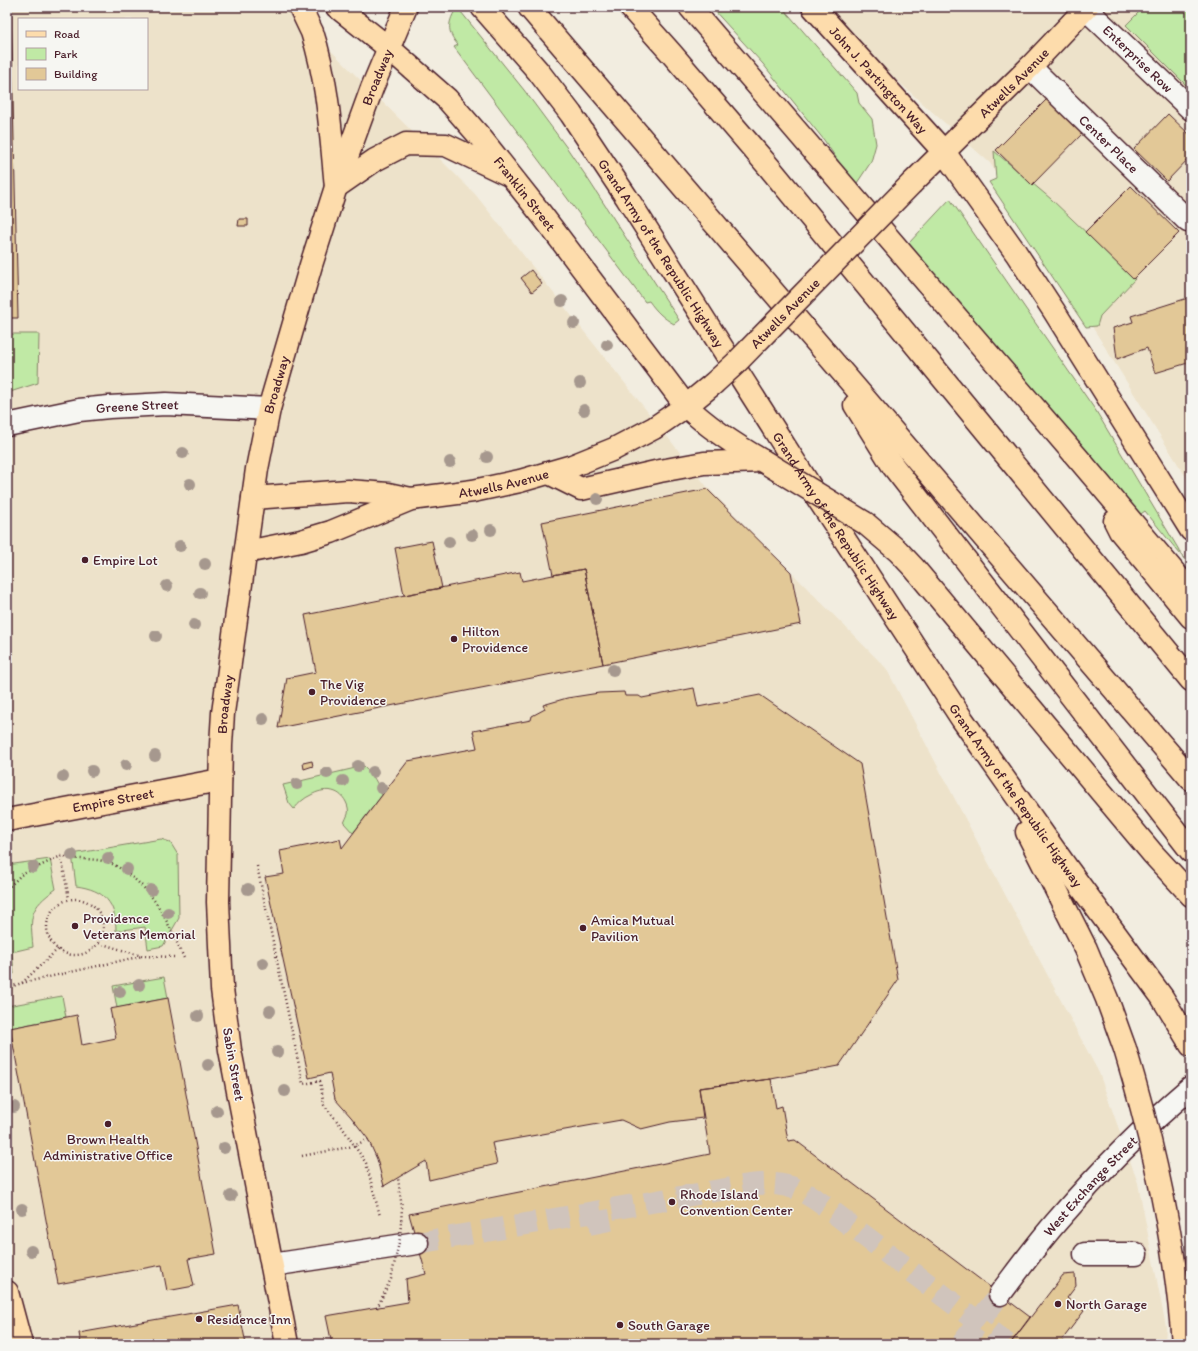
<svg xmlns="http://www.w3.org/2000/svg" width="1198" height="1351" font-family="Itim,sans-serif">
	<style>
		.built { fill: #ede2ca; fill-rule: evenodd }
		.green { fill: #c0e9a5; stroke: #858468 }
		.building { fill: #e2c897; stroke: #4a1f2b }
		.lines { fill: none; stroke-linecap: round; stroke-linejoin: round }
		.minor-tunnel { stroke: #d0c4bc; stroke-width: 22; stroke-dasharray: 22 11; stroke-linecap: butt }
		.minor-casing { stroke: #4a1f2b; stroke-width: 25 }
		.major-casing { stroke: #4a1f2b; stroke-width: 25 }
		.highway-casing { stroke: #4a1f2b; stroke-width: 25 }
		.path { stroke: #4a1f2b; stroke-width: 2.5; stroke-dasharray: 1 3; stroke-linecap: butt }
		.minor { stroke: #f6f6f2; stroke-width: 22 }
		.major { stroke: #fddcac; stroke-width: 22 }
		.highway { stroke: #fddcac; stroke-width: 22 }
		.major-bridge-casing { stroke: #4a1f2b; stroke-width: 25; stroke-linecap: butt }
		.highway-bridge-casing { stroke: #4a1f2b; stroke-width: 25; stroke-linecap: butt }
		.path-bridge { stroke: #4a1f2b; stroke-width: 2.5; stroke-dasharray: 1 3; stroke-linecap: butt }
		.major-bridge { stroke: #fddcac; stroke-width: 22 }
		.highway-bridge { stroke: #fddcac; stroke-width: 22 }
		.tree { fill: #a6988e }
		.poi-dot { fill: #4a1f2b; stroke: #f6f6f2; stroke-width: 1.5 }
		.labels { text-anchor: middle; stroke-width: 3; stroke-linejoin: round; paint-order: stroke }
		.street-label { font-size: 14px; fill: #4a1f2b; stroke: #f6f6f2 }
		.poi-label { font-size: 14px; fill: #4a1f2b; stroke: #f6f6f2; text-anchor: start }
	</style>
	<rect width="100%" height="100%" fill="#f2ede0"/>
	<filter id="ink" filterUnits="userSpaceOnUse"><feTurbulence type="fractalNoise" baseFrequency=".025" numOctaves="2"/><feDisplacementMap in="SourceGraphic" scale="8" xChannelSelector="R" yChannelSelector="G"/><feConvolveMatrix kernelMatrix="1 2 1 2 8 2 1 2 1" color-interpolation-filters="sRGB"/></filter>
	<g filter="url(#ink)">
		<path class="built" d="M7,7H287L475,194L708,488L886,668L1099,1073L1138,1183L1166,1327L1165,1344H7ZM19,19H147V89H19Z
			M814,7H1191V485L990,163Z"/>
		<path class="green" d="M457,7L524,90L567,148L586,176L679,320L674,324C663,318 656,311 649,301L645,302L454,47L458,45C446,31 448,22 457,7Z
			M711,7H782L857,93L859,103L872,119L876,144L871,162L855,186L824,140L763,64Z
			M1144,7H1191V90L1126,25Z
			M994,151L1051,199L1135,279L1100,316L1097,326L1086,327L989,182L996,179Z
			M950,199L1096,411L1185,560L1145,511L1138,516L908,244Z
			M7,334H39L38,383L7,393Z
			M364,766C373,775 378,783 382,795L353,833L344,823C345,820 347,817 348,814C349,810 348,806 346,802C339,788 323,788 311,795C304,798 299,803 294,809L289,803L283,785Z
			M161,839L170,842L178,855L179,918L163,946L148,949L145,927L116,931C116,903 105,890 76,886L72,854Z
			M50,859L56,889C29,908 30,916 33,947L12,952L14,974H7V865Z
			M164,977L168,998L117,1008L113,986Z
			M62,996L66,1017L10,1028L7,1006Z"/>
		<path class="building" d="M7,7H11L18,318H7Z
			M1048,98L1083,133L1032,185L996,150Z
			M1168,114L1191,136V156L1167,181L1134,149Z
			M1131,186L1179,233L1133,279L1085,232Z
			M239,219H248V226H238Z
			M531,270L542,284L532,292L521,278Z
			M1191,297V362L1155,373L1147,348L1117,359L1113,328L1133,322L1131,316Z
			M707,489L791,572L801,624L603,664L584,569L553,575L542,522Z
			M432,541L442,588L404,595L395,548Z
			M584,569L603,664L278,728L287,678L316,672L305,615L520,572L522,581Z
			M694,688L698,707L760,695L860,764L898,980L839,1066L771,1079L699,1088L703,1118L670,1122L641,1129L621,1120L492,1143L497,1164L429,1180L426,1161L384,1186L377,1159L368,1139L351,1117L335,1099L330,1073L309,1078L265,877L284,874L280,851L340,839L342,848L408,761L477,748L473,731L531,720L532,716L545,709L543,705L567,698L599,693L624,692L625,696H639L642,698Z
			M312,761L313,766L304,769L303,763Z
			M168,998L216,1254L188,1259L194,1286L167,1291L162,1265L58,1284L10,1028L77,1015L82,1045L116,1038L110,1009Z
			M771,1079L776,1108L782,1106L788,1141L795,1140L1030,1317L1010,1344H332L326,1316L408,1302L406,1279L426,1274L409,1214L710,1154L699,1088Z
			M1075,1274L1076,1286L1067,1298L1084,1311L1062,1340L1067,1344H1010L1063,1275Z
			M238,1305L246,1344H81L79,1333Z"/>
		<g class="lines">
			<path class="minor-tunnel" d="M598,1211L604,1243
				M417,1243L749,1185C783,1181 797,1186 825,1206L1007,1344
				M962,1344L1000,1294"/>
			<g class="minor-casing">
				<g id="minor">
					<path id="s1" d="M1086,9L1191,109"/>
					<path id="s2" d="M1030,67L1188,221"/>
					<path id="s3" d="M7,425L79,410L109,407L166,404L269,409"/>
					<path d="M1085,1254H1136"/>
					<path d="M272,1265L417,1243"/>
					<path id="s4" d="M1000,1294C1019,1269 1037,1244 1058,1220C1099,1172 1143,1128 1191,1087"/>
				</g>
			</g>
			<g class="major-casing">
				<g id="major">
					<path d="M300,7C304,15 308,24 312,32C328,80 331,137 336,187L375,160L406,144L446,145L507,174"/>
					<path id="s5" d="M337,7L390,49L447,99L481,138L542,215L686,406"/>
					<path id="s6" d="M813,7L944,152"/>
					<path id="s7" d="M912,183L1030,67L1087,7"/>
					<path d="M253,498L348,491L388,494L411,499"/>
					<path id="s8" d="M246,552L301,541L331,532L411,499L473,491L520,481L572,466L614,449L654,428L686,406L713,384"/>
					<path id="s9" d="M7,820L220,780"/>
					<path d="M7,1292L21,1344"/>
					<path id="s10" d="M287,1344L230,1050L222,989L218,902L221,745L223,713L257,469L269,409L311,265L336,187L372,88L406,7"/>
				</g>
			</g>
			<g class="highway-casing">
				<g id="highway">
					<path id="s11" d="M482,7L538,71L571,114L627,198L815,494L962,719L1067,868L1162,997L1191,1045"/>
					<path d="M529,7L1191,779"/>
					<path d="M630,7L671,53L769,167L1191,680"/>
					<path d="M690,7L1082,463L1191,592"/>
					<path d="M944,152L1016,253L1054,311L1191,530"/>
					<path d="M855,405L893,466L1191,851"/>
					<path d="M686,406C709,428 735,445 763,461"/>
					<path d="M549,473L581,489L660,471L704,463L763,461"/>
					<path d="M1115,521L1120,531L1191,617"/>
					<path d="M865,523L898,551L914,568L1153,854L1191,895"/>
					<path d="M1027,832L1086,949L1107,999L1125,1049"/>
				</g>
			</g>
			<path class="path" d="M61,856L69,899
				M257,866L303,1084L320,1081L324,1105L342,1127L366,1163L380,1216
				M7,889L21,875L61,856C77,861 94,857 110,863C116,865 121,869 126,873C157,893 169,926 184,958
				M47 927a28 28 0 1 1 56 0a28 28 0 1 1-56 0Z
				M99,943L142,956L177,957
				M22,983L142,956
				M7,988L22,983L58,949
				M302,1156L354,1146L368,1139"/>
			<use href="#minor" class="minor"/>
			<use href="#major" class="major"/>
			<use href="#highway" class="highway"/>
			<g class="major-bridge-casing">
				<g id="major-bridge">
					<path id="s12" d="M713,384L735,364L912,183"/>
				</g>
			</g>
			<g class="highway-bridge-casing">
				<path id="highway-bridge" d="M763,461L865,523
					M1125,1049C1154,1145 1176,1244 1183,1344"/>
			</g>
			<path class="path-bridge" d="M377,1308L391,1279L400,1238L402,1208L398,1178"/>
			<use href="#major-bridge" class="major-bridge"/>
			<use href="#highway-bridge" class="highway-bridge"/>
		</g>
		<g class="tree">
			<circle cx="562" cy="301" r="6"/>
			<circle cx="574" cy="323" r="6"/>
			<circle cx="607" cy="345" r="6"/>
			<circle cx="580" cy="383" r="6"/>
			<circle cx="584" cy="410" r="6"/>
			<circle cx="183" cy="453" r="6"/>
			<circle cx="487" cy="457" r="6"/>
			<circle cx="450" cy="462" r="6"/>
			<circle cx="190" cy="484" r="6"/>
			<circle cx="597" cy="499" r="6"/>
			<circle cx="491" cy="530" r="6"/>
			<circle cx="472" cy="535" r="6"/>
			<circle cx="449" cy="542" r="6"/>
			<circle cx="180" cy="546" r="6"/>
			<circle cx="205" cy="564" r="6"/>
			<circle cx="167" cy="586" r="6"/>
			<circle cx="200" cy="593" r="6"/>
			<circle cx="194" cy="625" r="6"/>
			<circle cx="156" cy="636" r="6"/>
			<circle cx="613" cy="670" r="6"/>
			<circle cx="263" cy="719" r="6"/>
			<circle cx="155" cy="756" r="6"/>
			<circle cx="126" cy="765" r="6"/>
			<circle cx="358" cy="766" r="6"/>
			<circle cx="92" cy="771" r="6"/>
			<circle cx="373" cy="772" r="6"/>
			<circle cx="327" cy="773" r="6"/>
			<circle cx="63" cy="777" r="6"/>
			<circle cx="343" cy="781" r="6"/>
			<circle cx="297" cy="784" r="6"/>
			<circle cx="381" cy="788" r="6"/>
			<circle cx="72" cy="855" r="6"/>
			<circle cx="108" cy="858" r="6"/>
			<circle cx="33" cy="867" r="6"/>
			<circle cx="127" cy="869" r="6"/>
			<circle cx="248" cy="889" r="6"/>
			<circle cx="151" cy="890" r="6"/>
			<circle cx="168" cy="913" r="6"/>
			<circle cx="263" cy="963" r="6"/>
			<circle cx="139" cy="985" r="6"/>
			<circle cx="120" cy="992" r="6"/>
			<circle cx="270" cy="1011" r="6"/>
			<circle cx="198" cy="1016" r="6"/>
			<circle cx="277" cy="1052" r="6"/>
			<circle cx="208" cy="1065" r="6"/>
			<circle cx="285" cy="1091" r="6"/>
			<circle cx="14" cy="1107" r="6"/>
			<circle cx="217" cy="1111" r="6"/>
			<circle cx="224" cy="1148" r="6"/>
			<circle cx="231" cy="1196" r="6"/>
			<circle cx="22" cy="1209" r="6"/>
			<circle cx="31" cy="1251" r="6"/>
		</g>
	</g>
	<g class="poi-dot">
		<circle cx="85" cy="560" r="4"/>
		<circle cx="454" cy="639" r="4"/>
		<circle cx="312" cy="692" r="4"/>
		<circle cx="75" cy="926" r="4"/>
		<circle cx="583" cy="928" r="4"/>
		<circle cx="108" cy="1124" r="4"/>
		<circle cx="672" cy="1202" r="4"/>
		<circle cx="1058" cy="1304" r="4"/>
		<circle cx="199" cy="1319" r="4"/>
		<circle cx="620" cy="1325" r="4"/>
	</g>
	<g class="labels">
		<g class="street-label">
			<text dy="5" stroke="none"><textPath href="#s1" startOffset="72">Enterprise Row</textPath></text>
			<text dy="5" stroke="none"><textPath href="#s10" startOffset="1294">Broadway</textPath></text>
			<text dy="5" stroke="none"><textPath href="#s6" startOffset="98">John J. Partington Way</textPath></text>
			<text dy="5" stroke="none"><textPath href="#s7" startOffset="143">Atwells Avenue</textPath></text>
			<text dy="5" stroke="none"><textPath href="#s2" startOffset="110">Center Place</textPath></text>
			<text dy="5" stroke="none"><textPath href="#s5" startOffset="266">Franklin Street</textPath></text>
			<text dy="5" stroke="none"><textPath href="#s11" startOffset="305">Grand Army of the Republic Highway</textPath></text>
			<text dy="5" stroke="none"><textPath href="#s12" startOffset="101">Atwells Avenue</textPath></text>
			<text dy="5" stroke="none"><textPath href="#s10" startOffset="970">Broadway</textPath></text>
			<text dy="5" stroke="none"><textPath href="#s3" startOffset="132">Greene Street</textPath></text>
			<text dy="5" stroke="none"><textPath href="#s8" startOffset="268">Atwells Avenue</textPath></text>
			<text dy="5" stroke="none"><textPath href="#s11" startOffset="629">Grand Army of the Republic Highway</textPath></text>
			<text dy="5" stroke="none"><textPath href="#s10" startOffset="646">Broadway</textPath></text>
			<text dy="5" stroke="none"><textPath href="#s11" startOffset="953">Grand Army of the Republic Highway</textPath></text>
			<text dy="5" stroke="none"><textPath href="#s9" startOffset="108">Empire Street</textPath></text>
			<text transform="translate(234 1064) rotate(80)" y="5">Sabin Street</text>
			<text dy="5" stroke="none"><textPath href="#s4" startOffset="141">West Exchange Street</textPath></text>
		</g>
		<g class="poi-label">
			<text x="93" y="565">Empire Lot</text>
			<text x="462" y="636">Hilton<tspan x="462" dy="16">Providence</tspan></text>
			<text x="320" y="689">The Vig<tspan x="320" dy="16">Providence</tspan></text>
			<text x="83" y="923">Providence<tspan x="83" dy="16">Veterans Memorial</tspan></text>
			<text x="591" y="925">Amica Mutual<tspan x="591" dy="16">Pavilion</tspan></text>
			<text x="108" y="1144" text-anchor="middle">Brown Health<tspan x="108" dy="16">Administrative Office</tspan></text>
			<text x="680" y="1199">Rhode Island<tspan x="680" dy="16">Convention Center</tspan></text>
			<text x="1066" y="1309">North Garage</text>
			<text x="207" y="1324">Residence Inn</text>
			<text x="628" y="1330">South Garage</text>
		</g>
	</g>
	<rect width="1198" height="1351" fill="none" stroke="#f6f6f2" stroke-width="24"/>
	<rect x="12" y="12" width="1174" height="1327" fill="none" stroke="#4a1f2b" stroke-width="1.5" filter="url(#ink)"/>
	<rect x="18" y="18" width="130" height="72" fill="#f6f6f2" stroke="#b1a0a2"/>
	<rect x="26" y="31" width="20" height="6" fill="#fddcac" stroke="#b1a0a2"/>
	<text x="54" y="38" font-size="12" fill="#4a1f2b">Road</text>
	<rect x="26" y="48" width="20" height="12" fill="#c0e9a5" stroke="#b1a0a2"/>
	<text x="54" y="58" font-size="12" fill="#4a1f2b">Park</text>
	<rect x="26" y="68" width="20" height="12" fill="#e2c897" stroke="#b1a0a2"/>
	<text x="54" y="78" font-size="12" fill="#4a1f2b">Building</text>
</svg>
